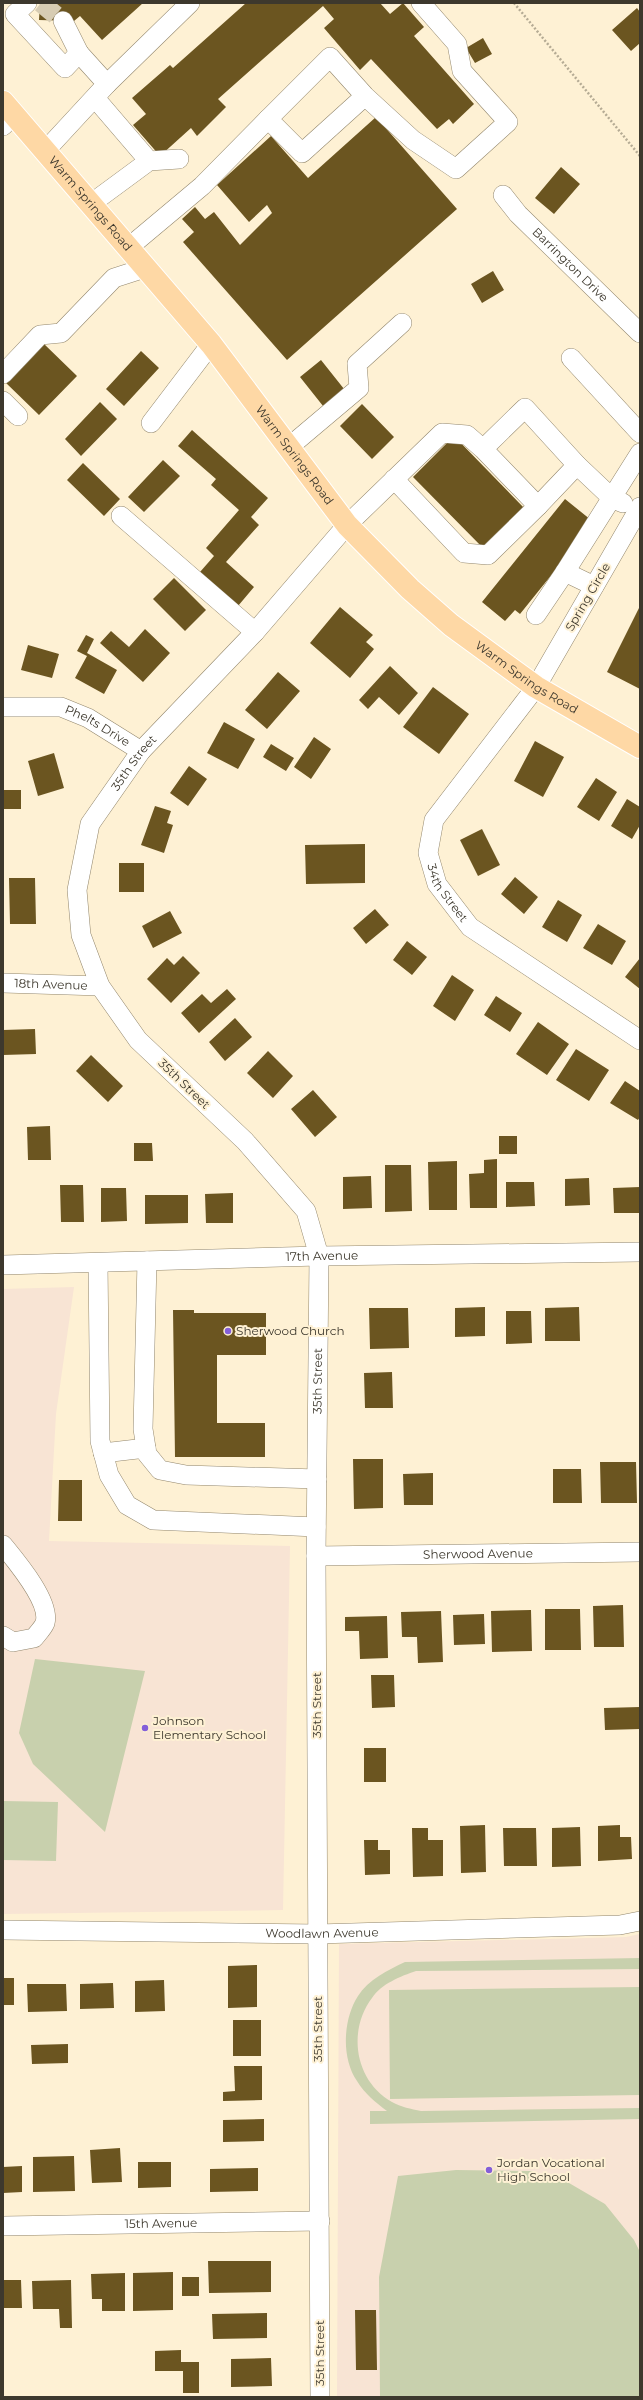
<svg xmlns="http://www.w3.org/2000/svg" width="643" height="2400" font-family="Montserrat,sans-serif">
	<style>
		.education { fill: #f8e4d4 }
		.green { fill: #c8d0ad }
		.building { fill: #6b5520 }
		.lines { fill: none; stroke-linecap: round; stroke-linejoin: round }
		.minor-tunnel { stroke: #d7ccb3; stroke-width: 19; stroke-dasharray: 19 10; stroke-linecap: butt }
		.minor-casing { stroke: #93876d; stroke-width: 20 }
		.major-casing { stroke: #fff; stroke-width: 24 }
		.path { stroke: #b5ab94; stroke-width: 2.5; stroke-dasharray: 2 2; stroke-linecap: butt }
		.minor { stroke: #fff; stroke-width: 19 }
		.major { stroke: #fed8a5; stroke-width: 22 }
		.poi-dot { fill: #845fd9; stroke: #fef1d4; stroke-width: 1.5 }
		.labels { text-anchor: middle; stroke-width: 4; stroke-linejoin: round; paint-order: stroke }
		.street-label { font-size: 12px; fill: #3d382d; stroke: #fef1d4 }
		.poi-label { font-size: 12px; fill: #3d382d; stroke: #fef1d4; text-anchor: start }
	</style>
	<rect width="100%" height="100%" fill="#fef1d4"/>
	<path class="education" d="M74,1287L56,1414L49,1541L290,1546L283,1910L3,1914V1289Z
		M640,1934V2397H337L339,1944L626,1937Z"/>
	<path class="green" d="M35,1659L145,1671L105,1832L33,1764L19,1733Z
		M3,1801L58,1802L56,1861L3,1860Z
		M640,1958V1969L416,1971C401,1976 381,1984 372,1998C347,2031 355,2081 392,2102C401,2107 411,2109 421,2111L640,2108V2119L370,2124V2111H387C375,2102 365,2094 357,2081C341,2058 343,2019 358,1996C368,1980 388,1970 405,1962Z
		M640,1987V2095L390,2099L389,1990Z
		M456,2170L531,2171L569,2183L605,2204L634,2240L640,2252V2397H380L379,2277L398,2176Z"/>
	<path class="building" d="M40,3H143L102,40L80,16L74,21L39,20Z
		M246,3H380L390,14L403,3L424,27L414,36L474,104L453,124L449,119L437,129L371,59L360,70L324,28L334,19L323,6L218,99L226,107L197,136L191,128L160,156L133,125L146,114L132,98L170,65L173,68Z
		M637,8L640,12V43L631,51L612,30Z
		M483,38L492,54L475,63L466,48Z
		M376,117L457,209L287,360L183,242L194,232L182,219L195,207L205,219L214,212L240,245L272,213L267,205L249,222L217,185L271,136L308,178Z
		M561,167L580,184L554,214L535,198Z
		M493,271L504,290L482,303L471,284Z
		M42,342L77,376L39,415L4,381Z
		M141,351L159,368L124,406L106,389Z
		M321,360L348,394L327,411L300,377Z
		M100,402L117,419L81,456L65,439Z
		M362,404L394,437L372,459L340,426Z
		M192,430L268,498L251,517L259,525L226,562L254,587L238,606L200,572L214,556L206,548L239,510L211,485L216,479L178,446Z
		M454,436L525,509L484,549L413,477Z
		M163,460L180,476L144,512L128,497Z
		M83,463L120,499L104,516L67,480Z
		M565,499L591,520L578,542L520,614L515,610L505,621L482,602Z
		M174,578L206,610L185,631L153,599Z
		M640,606V689L607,672Z
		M340,607L373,635L366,642L374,649L350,678L310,643Z
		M145,629L170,653L143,682L100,643L111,631L129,647Z
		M86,635L94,639L87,653L117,670L104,694L75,678L87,656L77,651Z
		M28,645L59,654L52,678L21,670Z
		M390,666L418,693L399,715L379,697L368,709L359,700Z
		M278,672L300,691L267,729L245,710Z
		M433,687L469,714L439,754L403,727Z
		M224,722L255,739L238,769L207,753Z
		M314,737L331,749L311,779L294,767Z
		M535,741L564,757L543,797L514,781Z
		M271,744L294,758L286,771L263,757Z
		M54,753L64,788L38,796L28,761Z
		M189,766L207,779L188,806L170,793Z
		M596,778L617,792L599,821L577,807Z
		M3,790H21V809H3Z
		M627,799L640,807V825L632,839L611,826Z
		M155,806L171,811L167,823L173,825L164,853L141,845Z
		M482,829L500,865L478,876L460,840Z
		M365,844V883L306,884L305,845Z
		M119,863H144V892H119Z
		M515,877L538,897L524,914L501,894Z
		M9,878H35L36,924H10Z
		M558,900L582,915L567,942L542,927Z
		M375,909L389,925L366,944L353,928Z
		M170,911L182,933L153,948L142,926Z
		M598,924L626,941L612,965L583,948Z
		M407,941L427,957L412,975L393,960Z
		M183,956L200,973L171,1003L147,979L167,958L174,965Z
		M640,958V989L625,977Z
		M452,975L474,990L455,1021L433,1006Z
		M227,989L236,999L199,1033L181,1013L202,994L211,1003Z
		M496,996L522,1013L510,1032L484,1015Z
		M235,1018L252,1037L225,1061L209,1042Z
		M538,1022L569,1044L547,1075L516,1054Z
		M35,1029L36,1054L3,1055V1030Z
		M576,1049L609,1070L589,1101L556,1080Z
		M268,1051L293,1076L273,1098L247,1073Z
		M91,1055L123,1086L108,1102L76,1071Z
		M625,1081L640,1091V1117L638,1120L610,1103Z
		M313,1090L337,1117L315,1137L291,1109Z
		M50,1126L51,1160H28L27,1127Z
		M499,1136H517V1154H499Z
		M134,1143H152L153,1161H134Z
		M497,1159V1208H470L469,1174L484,1173V1160Z
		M457,1161V1210H429L428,1162Z
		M385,1165H411L412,1211L385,1212Z
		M371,1176L372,1208L343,1209V1177Z
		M589,1178L590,1205L565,1206V1179Z
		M506,1182H534L535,1206L506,1207Z
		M60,1185H83L84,1222H61Z
		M640,1187V1213H614L613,1188Z
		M101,1188H126L127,1221L101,1222Z
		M233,1193V1223H206L205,1194Z
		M145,1195H188V1223L145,1224Z
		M485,1307V1336L455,1337V1308Z
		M579,1307L580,1341H545V1308Z
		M369,1308H408L409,1348L370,1349Z
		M173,1310H194V1313H266V1355H217V1423H265V1457H175Z
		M506,1311H531L532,1343L506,1344Z
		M392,1372L393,1408H365L364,1373Z
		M353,1459H383V1508L354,1509Z
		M600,1462H636L637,1503H601Z
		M553,1469H581L582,1503H553Z
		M433,1473V1505H404L403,1474Z
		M59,1480H82V1521H58Z
		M623,1605L624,1647H594L593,1606Z
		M545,1609H580L581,1650H545Z
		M531,1610L532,1651L492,1652L491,1611Z
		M441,1611L443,1662L418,1663L417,1637H402L401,1612Z
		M484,1614L485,1644L454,1645L453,1615Z
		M387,1616L388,1658L360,1659L359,1631H345V1617Z
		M371,1675H394L395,1707L372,1708Z
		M640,1707V1729L605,1730L604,1708Z
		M364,1748H386V1782H364Z
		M485,1825L486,1872L461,1873L460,1826Z
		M620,1825V1837H631L632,1859L598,1861V1826Z
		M580,1827L581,1866L552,1867V1828Z
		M412,1828H428V1840H443V1876L413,1877Z
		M503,1828H536L537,1866H504Z
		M364,1840H378V1850H390V1874L365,1875Z
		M257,1965V2007L228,2008V1966Z
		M3,1978H14V2005H3Z
		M164,1980L165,2011L135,2012V1981Z
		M113,1983L114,2008L80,2009V1984Z
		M27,1984H66L67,2011L28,2012Z
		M233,2020H261V2056H233Z
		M68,2044V2063L32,2064L31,2045Z
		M234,2066H262V2100L223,2101V2092L235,2091Z
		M264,2119V2141L223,2142V2120Z
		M120,2148L122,2182L92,2183L90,2150Z
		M74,2156L75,2191L33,2192V2157Z
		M138,2162H171V2187L138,2188Z
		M22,2166V2192L3,2193V2167Z
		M258,2168V2191L210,2192V2169Z
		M208,2261H271V2292L209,2293Z
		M173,2272V2310L133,2311V2273Z
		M125,2273V2311H102V2299H92L91,2274Z
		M182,2277H199V2296H182Z
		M3,2280H21L22,2308H3Z
		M71,2280L72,2328H60L59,2309H33L32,2281Z
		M355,2310H376L377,2370H356Z
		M267,2313V2338L213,2339L212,2314Z
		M181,2350V2362H199V2393H183V2371H155V2351Z
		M271,2358L272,2386L231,2387V2359Z"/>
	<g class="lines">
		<path class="minor-tunnel" d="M41,3L63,21"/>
		<g class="minor-casing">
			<g id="minor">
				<path d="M27,3L15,14L65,68L79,53L107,84L46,150"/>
				<path d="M63,21L79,53"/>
				<path d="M107,84L190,3"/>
				<path d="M365,96L302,153L268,119L330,57L365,96L413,140L456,169L508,122L462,71L457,44L421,3"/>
				<path d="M95,98L149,161"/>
				<path d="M3,126L14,114"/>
				<path id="s1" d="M503,195L518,214L640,333"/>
				<path d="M92,203L149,161L179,159"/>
				<path d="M128,248L202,186L268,119"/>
				<path d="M571,358L640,433"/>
				<path d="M3,374L40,335L61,333L114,278L145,268"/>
				<path d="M3,401L18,416"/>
				<path d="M151,423L211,344"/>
				<path d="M289,447L359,388L357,364L402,323"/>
				<path d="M577,465L613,499L623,503"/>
				<path d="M394,479L464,553L488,555L538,506"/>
				<path id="s2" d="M640,507L536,687L434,820L428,853L437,884L470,927L640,1040"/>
				<path d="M121,516L255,632"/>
				<path d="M565,572L640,453"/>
				<path d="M536,615L565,572L594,586"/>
				<path id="s3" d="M3,707H61L88,718L141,751"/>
				<path id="s4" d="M3,983L100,986"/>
				<path d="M147,1261L143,1429L147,1454L160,1470L186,1475L317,1479"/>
				<path d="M98,1263L100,1441L109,1475L127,1505L153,1520L316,1527"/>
				<path id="s5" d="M3,1265L319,1256L640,1252"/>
				<path d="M103,1453L146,1448"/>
				<path d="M3,1545C16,1561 51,1602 45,1623C43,1628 37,1634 34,1638L13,1642L3,1636"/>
				<path id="s6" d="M316,1556L640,1552"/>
				<path id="s7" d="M3,1930L318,1934L620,1925L640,1921"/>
				<path id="s8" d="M3,2226L320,2221"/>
				<path id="s9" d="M320,2397L316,1556L319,1256L306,1211L245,1141L138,1040L100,986L81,935L77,890L90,824L141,751L255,632L347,525L442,433L467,435L483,449L538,506L577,465L525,408L483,449"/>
			</g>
		</g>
		<g class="major-casing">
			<g id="major">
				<path id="s10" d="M3,102L211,344L347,525L410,589L451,625L536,687L640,747"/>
			</g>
		</g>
		<path class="path" d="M514,3L640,156"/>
		<use href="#minor" class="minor"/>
		<use href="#major" class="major"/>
	</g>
	<g class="poi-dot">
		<circle cx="228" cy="1331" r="4"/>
		<circle cx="145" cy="1728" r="4"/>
		<circle cx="489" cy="2170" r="4"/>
	</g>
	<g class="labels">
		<g class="street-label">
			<text dy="4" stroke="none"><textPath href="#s10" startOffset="134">Warm Springs Road</textPath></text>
			<text dy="4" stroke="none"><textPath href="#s1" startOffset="97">Barrington Drive</textPath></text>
			<text dy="4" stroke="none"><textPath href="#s10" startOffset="458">Warm Springs Road</textPath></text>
			<text transform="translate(588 597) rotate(-60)" y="4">Spring Circle</text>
			<text dy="4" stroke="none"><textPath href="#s10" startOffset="782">Warm Springs Road</textPath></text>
			<text dy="4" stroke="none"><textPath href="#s3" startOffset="99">Phelts Drive</textPath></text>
			<text dy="4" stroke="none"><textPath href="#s9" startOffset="1736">35th Street</textPath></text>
			<text dy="4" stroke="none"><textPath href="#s2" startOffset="454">34th Street</textPath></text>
			<text dy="4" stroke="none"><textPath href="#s4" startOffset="48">18th Avenue</textPath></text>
			<text transform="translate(184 1084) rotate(44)" y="4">35th Street</text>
			<text dy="4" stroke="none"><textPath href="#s5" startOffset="319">17th Avenue</textPath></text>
			<text dy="4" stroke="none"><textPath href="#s9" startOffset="1016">35th Street</textPath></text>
			<text dy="4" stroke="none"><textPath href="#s6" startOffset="162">Sherwood Avenue</textPath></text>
			<text transform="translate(317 1705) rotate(-90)" y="4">35th Street</text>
			<text dy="4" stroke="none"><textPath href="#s7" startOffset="319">Woodlawn Avenue</textPath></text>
			<text transform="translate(318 2029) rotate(-90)" y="4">35th Street</text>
			<text dy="4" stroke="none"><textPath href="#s8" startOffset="158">15th Avenue</textPath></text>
			<text transform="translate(320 2353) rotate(-90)" y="4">35th Street</text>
		</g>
		<g class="poi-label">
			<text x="236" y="1335">Sherwood Church</text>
			<text x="153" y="1725">Johnson<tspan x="153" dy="14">Elementary School</tspan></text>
			<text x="497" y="2167">Jordan Vocational<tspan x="497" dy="14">High School</tspan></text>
		</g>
	</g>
	<rect width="643" height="2400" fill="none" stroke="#3d382d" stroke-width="8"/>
</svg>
